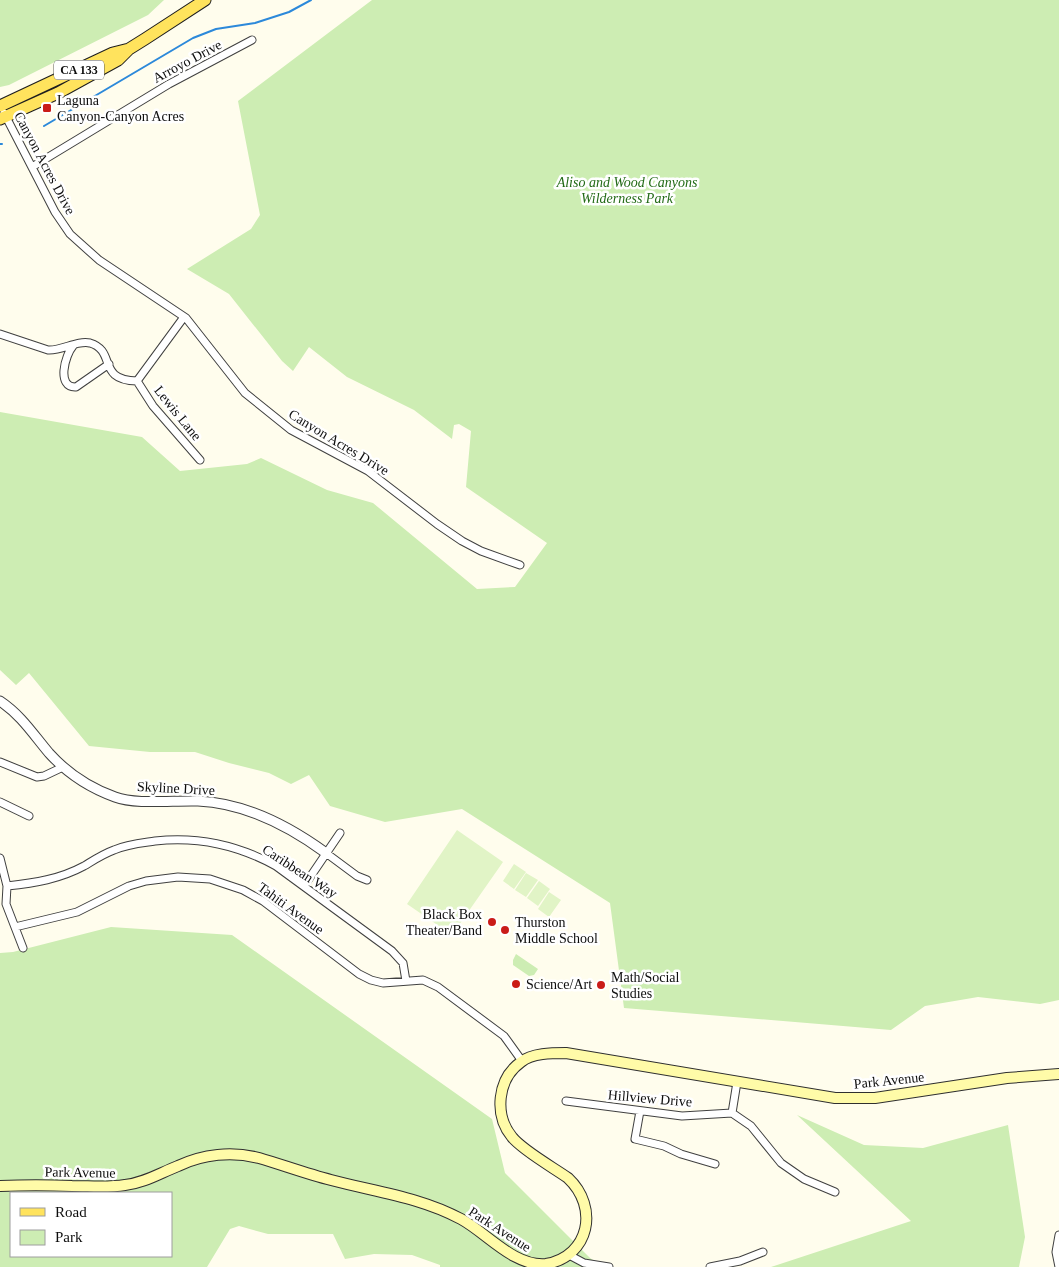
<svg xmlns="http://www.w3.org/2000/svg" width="1059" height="1267" font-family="'Times New Roman',serif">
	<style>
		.green { fill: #cdedb3; fill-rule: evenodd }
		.pitch { fill: #e1f4c6 }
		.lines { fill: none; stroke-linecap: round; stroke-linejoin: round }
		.stream { stroke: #2c89da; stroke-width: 2 }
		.minor-casing { stroke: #404040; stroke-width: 9 }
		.tertiary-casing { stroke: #404040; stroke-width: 11 }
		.secondary-casing { stroke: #2f2f2f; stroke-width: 12 }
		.primary-casing { stroke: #1e1e1e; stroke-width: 13 }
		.minor { stroke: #fff; stroke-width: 7 }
		.tertiary { stroke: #fff; stroke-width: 9 }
		.secondary { stroke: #fffba8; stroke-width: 10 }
		.primary { stroke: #ffe35d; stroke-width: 11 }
		.poi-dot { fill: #ca1c18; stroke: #fff; stroke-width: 2 }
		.labels { text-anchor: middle; stroke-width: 5; stroke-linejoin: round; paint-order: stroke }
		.shield { fill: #fff; stroke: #565656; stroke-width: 1 }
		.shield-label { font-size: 12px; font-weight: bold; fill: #0d0d0d }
		.street-label { font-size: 14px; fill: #0d0d0d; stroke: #fff }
		.poi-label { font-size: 14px; fill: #0d0d0d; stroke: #fff; text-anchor: start }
		.park-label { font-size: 14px; font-style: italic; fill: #236b17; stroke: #fff }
	</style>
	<rect width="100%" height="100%" fill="#fffded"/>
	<path class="green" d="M0,0H164L148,15L9,85L0,87Z
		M372,0H1059V1000L1040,1004L978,997L925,1006L891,1030L624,1008L610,903L462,809L385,822L330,806L309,775L291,784L269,773L229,763L195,752H150L89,746L29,673L16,685L0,670V412L142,437L180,471L247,464L261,458L327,490L373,503L477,589L515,587L547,543L466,487L471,431L459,424L454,425L452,439L414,410L347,377L309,347L293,371L282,361L229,294L187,269L251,229L260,215L238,101Z
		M111,927L232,935L492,1119L505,1173L590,1258L604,1267H440V1265L412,1255L374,1254L345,1259L333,1234H268L239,1226L230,1229L207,1267H0V953L13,952ZM11,1193H171V1256H11Z
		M516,954L538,969L534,975L529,976L513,965V960Z
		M797,1115L864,1145L923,1148L1008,1125L1025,1237L1019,1267H771L911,1221Z"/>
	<path class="pitch" d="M457,830L503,862L452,935L407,904Z
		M514,864L526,872L514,889L503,881Z
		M526,873L538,880L526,897L515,890Z
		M539,881L550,889L538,906L527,898Z
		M549,892L561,900L549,917L538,909Z"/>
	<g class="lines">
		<path class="stream" d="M44,126L193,38L216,29L255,23L289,12L311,0
			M0,144H2"/>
		<g class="minor-casing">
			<path id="minor" d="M4,113L55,212L70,234L99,260L186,318L245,393L291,430L368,471L437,524L462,541L481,551L520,565
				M32,167L169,84L252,40
				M0,334L48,350C62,351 77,340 90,343C117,351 96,380 137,381
				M73,346C65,355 56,388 76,387L109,364
				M137,381L153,406L200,460
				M137,381L184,317
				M0,762L37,777L44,776L63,767
				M0,802L29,816
				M326,853L357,876L367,880
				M0,858L7,886L6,904L23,948
				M7,886C35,883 60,879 84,866C94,860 103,854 114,850C127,844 141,843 155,841C199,836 238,845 276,866L392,951L403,963L406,981
				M304,886L340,833
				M15,927L77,912L129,886L146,881L178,877L210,879L243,890L263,901L359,974L371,980L383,983L423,980L438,987L504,1036L522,1061
				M566,1101L682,1116L732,1113L751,1126L781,1163L804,1179L835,1192
				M640,1111L635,1139L664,1146L681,1154L715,1164
				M732,1113L737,1082
				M569,1255L584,1263L609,1267
				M710,1267L740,1261L763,1252
				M1059,1267L1056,1252L1059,1235"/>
		</g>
		<g class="tertiary-casing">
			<path id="tertiary" d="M0,701C21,715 33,734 49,753C67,773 90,788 115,797C136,805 174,800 198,801C245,803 289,826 326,853"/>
		</g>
		<g class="secondary-casing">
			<path id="secondary" d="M0,1186C24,1185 48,1185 72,1186C90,1186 107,1188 125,1185C144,1183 160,1173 178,1166C203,1154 232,1151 259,1158C283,1165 307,1174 331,1180C376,1192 420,1197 461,1219C487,1233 514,1267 546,1264C590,1256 599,1207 568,1178C554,1168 522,1150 512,1137C494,1115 497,1079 521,1062C532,1053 552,1053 566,1053L835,1098H875L1007,1078L1059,1074"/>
		</g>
		<g class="primary-casing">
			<path id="primary" d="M0,106L113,53L129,49L145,39L205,0
				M0,119L58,93L118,60L128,50"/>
		</g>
		<use href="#minor" class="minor"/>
		<use href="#tertiary" class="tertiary"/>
		<use href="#secondary" class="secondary"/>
		<use href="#primary" class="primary"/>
	</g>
	<g class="poi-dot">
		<rect x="42" y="103" width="10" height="10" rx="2.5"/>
		<circle cx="492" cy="922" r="5"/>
		<circle cx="505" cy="930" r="5"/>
		<circle cx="516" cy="984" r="5"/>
		<circle cx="601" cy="985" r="5"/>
	</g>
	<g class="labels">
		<rect class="shield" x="54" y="60.5" width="50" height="19" rx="4"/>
		<g class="shield-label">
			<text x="79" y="74">CA 133</text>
		</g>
		<g class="street-label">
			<text transform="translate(187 61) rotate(-28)" y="5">Arroyo Drive</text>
			<text transform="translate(45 163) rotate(62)" y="5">Canyon Acres Drive</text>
			<text transform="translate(178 413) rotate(51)" y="5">Lewis Lane</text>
			<text transform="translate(339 442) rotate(31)" y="5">Canyon Acres Drive</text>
			<text transform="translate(176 788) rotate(3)" y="5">Skyline Drive</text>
			<text transform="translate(300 871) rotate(33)" y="5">Caribbean Way</text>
			<text transform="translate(291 908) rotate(36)" y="5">Tahiti Avenue</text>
			<text transform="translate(889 1080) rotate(-6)" y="5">Park Avenue</text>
			<text transform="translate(650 1098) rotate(5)" y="5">Hillview Drive</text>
			<text transform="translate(80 1172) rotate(1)" y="5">Park Avenue</text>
			<text transform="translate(500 1229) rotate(33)" y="5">Park Avenue</text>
		</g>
		<g class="poi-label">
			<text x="57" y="105">Laguna<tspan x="57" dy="16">Canyon-Canyon Acres</tspan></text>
			<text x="482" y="919" text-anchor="end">Black Box<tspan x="482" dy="16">Theater/Band</tspan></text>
			<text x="515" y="927">Thurston<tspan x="515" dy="16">Middle School</tspan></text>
			<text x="611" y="982">Math/Social<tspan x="611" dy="16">Studies</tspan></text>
			<text x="526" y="989">Science/Art</text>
		</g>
		<g class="park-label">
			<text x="627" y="187">Aliso and Wood Canyons<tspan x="627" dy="16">Wilderness Park</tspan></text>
		</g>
	</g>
	<rect x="10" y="1192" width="162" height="65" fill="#ffffff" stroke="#9e9e9e"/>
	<rect x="20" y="1208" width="25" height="8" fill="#ffe35d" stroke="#9e9e9e"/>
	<text x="55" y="1217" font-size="15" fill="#0d0d0d">Road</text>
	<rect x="20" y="1230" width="25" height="15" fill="#cdedb3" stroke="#9e9e9e"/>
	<text x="55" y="1242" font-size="15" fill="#0d0d0d">Park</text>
</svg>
